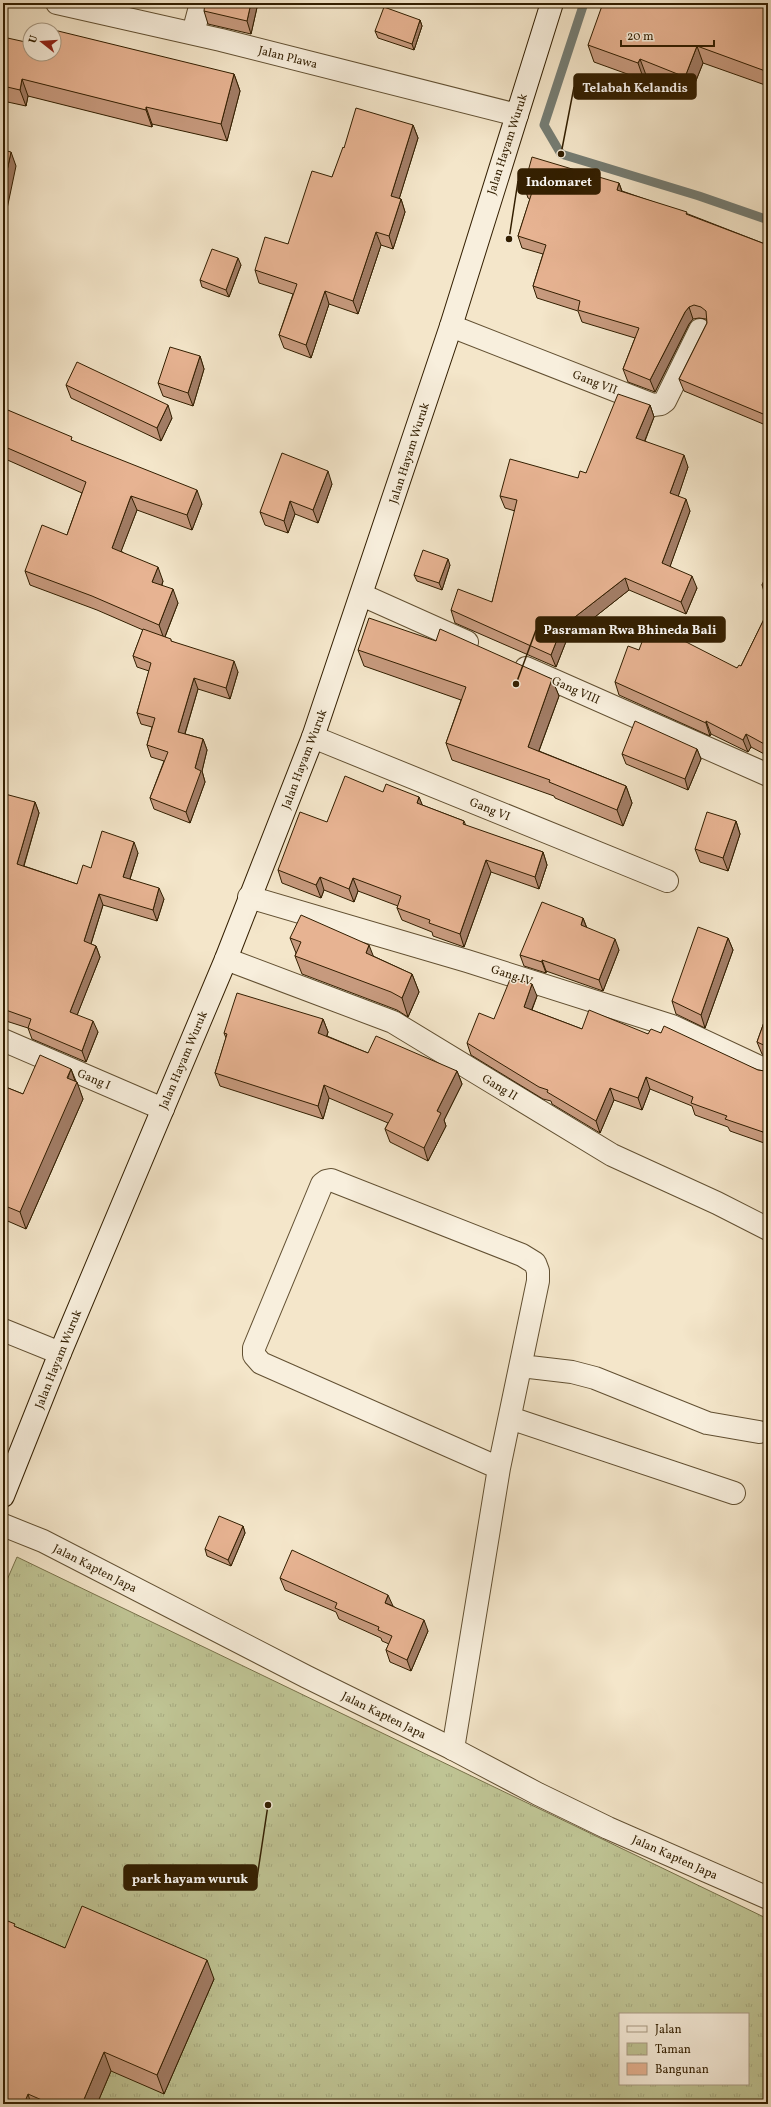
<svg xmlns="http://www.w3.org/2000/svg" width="771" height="2107" font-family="Vollkorn,serif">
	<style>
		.park { fill: url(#park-tufts); stroke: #78714a; fill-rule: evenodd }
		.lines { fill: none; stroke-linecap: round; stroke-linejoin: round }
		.stream { stroke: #757d74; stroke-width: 9 }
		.minor-casing { stroke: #625032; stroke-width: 24 }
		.tertiary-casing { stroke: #625032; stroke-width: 24 }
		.secondary-casing { stroke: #321e00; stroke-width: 24 }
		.minor { stroke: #f8efdd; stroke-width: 22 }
		.tertiary { stroke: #f8efdd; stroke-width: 22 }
		.secondary { stroke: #f8efdd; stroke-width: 22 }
		.wall { fill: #c79a7e; stroke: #321e00 }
		.shaded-wall { fill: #a27d66; stroke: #321e00 }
		.building { fill: #e7b392; stroke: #321e00 }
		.labels { text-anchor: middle; stroke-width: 3; stroke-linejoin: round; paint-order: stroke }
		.street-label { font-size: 12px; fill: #321e00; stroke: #f8efdd }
		.leader { fill: none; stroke: #321e00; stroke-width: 1.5 }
		.callout-dot { fill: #321e00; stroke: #f8efdd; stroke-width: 1.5 }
		.callout { fill: #321e00; stroke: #321e00; stroke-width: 1.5 }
		.callout-label { font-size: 13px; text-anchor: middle; font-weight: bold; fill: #fff }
	</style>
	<defs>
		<pattern id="park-tufts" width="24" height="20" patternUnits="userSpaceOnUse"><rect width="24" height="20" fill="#bfc494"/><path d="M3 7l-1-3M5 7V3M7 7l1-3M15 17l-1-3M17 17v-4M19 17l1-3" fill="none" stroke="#a5a87e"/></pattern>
	</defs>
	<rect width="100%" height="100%" fill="#f4e6ca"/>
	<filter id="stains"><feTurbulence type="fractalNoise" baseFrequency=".005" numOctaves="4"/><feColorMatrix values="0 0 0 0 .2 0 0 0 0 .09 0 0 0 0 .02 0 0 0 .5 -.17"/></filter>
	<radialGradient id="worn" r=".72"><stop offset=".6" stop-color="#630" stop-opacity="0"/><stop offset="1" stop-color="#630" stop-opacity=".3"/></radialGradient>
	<path class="park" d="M17,1557L768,1919V2104H3V1589ZM620,2014H748V2084H620Z"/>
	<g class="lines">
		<path class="stream" d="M584,3L544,125L561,154L699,196L768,220"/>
		<g class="minor-casing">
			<path id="minor" d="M193,33L201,3
				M451,326L653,405L661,404L665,401L700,330
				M362,595L467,642
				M526,668L768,775
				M313,737L667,881
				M249,897L467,961L672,1026L768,1071
				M226,959L393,1022L612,1155L717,1203L768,1229
				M3,1040L163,1109
				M521,1366L572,1372L595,1378L707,1423L759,1432
				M510,1418L734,1493
				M453,1749L499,1468L538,1281V1271L535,1263L522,1255L331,1180L326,1181L322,1184L254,1348V1355L261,1363L499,1468"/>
		</g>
		<g class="tertiary-casing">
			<path id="tertiary" d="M57,3L221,40L517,115
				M3,1330L60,1353
				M3,1525L43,1541L307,1677L453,1749L538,1794L608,1828L768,1898"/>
		</g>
		<g class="secondary-casing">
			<path id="secondary" d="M3,1496L60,1353L226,959L313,737L451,326L552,3"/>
		</g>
		<use href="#minor" class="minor"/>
		<use href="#tertiary" class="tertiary"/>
		<use href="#secondary" class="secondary"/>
	</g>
	<path class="wall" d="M258,3L251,34L208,24L204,11Z
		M768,8V86L703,63L691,93L646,75L644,80L594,62L588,45Z
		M420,20L422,26L414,50L378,38L375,31Z
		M3,37L30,54L234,74L240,91L227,141L152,124V127L28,96L26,106L3,101Z
		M413,125L418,138L399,199H401L405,212L393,249L381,245L358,314L329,304L311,358L284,348L279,335L293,294L259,283L255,270L288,244L332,177L344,148Z
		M619,183L622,191L688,214L765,244L768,236V426L684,391L679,379L707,323V320L706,319L699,318L693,319L689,324L655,392L628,382L623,369L635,338L582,322L578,311L537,298L533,286L543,254L522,248L518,236L530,199L528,198L524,186Z
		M241,265L229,297L202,287L200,280Z
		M200,356L204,369L193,406L163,396L158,383Z
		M66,385L172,418L161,441L71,398Z
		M3,399L7,410L73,441L202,504L192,530L137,510L121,551L163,581L162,585L178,603L165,637L173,642L238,672L230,699L198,689L185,734L203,739L207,750L202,771L205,782L190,823L154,809L150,798L164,761L151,757L147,745L152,727L141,724L137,713L149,671L137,667L133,656L143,630L97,610L30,585L25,571L67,535L82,493L3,458Z
		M650,405L654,417L645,441L688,467L678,496L690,511L670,566L697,588L686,614L629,590L567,639L556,667L455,623L451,610L492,602L515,511L505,508L500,496L578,478L586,473Z
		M332,484L318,523L295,514L288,533L265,525L260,512Z
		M450,565L442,590L417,581L414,575Z
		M768,573V599L766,598L762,585Z
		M768,611V756L751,747L748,752L711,734L710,736L619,695L615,682L639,650L737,668L741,666Z
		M436,641L552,679L559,696L539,751L626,786L632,803L623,826L555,798L554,796L452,760L446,743L461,700L364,666L358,650Z
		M697,749L701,759L688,790L626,764L622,754Z
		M383,792L419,797L422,805L464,821L466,826L543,852L547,865L539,889L491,872L464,947L433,936L432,932L402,920L397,908L398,906L358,891L354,902L324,890L321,898L282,883L278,870L327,822Z
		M35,802L39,813L24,866L77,884L91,868L138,853L130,879L164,899L157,921L103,905L91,944L96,946L100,957L77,1015L98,1032L86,1062L32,1039L28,1028L3,1020V803Z
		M736,821L740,834L728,871L700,862L695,849Z
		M583,918L587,928L619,950L603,991L546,971V973L524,966L520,955Z
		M290,938L373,956L412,974L419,992L408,1017L397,1010L302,974L295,956L296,953Z
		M728,938L733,950L705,1028L676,1014L672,1001Z
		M537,996L532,1010L582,1029L648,1034L661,1033L758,1070L765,1071L768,1069V1141L767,1144L730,1131L728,1127L695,1115L692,1106L650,1089L642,1110L614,1100L600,1133L552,1104L551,1101L543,1099L471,1055L467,1043L494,1019Z
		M768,1011V1057L762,1054L757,1042Z
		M323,1019L328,1032L327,1036L368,1053L457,1071L462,1084L444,1120L446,1126L428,1161L390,1142L385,1129L388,1123L329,1098L323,1119L220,1086L215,1073L226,1038L224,1033Z
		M71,1069L76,1081L83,1099L26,1229L3,1219V1086L23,1094Z
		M243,1526L245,1533L231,1566L207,1556L205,1549Z
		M280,1578L393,1606L428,1631L411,1671L390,1662L386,1650L389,1644L382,1641L381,1638L339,1619L336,1612L285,1590Z
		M16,1927L65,1948L214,1979L164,2094L111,2071L97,2104H3Z"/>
	<path class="shaded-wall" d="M251,3H258L251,34L247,21Z
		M420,20L422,26L414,50L412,44Z
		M697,46L703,63L691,93L685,77Z
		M640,59L646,75L644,80L638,63Z
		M234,74L240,91L227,141L221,124Z
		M22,79L28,96L26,106L20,90Z
		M146,107L152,124V127L146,110Z
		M413,125L418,138L396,209L391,196Z
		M11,152L16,166L3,228V190Z
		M619,183L623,195L617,190Z
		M401,199L405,212L393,249L389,236Z
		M376,232L381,245L358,314L353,301Z
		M238,258L241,265L229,297L226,290Z
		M325,291L329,304L311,358L306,345Z
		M689,307L693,319L689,324L655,392L650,380L685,312Z
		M200,356L204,369L193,406L188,393Z
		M3,399L7,410L3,419Z
		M168,405L172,418L161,441L157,428Z
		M650,405L654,417L641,450L636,438Z
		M684,455L688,467L675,506L670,493Z
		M328,471L332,484L318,523L313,510Z
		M197,490L202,504L192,530L187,515Z
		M131,496L137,510L117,562L112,548Z
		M686,499L690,511L667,575L662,563Z
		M290,501L295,514L288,533L284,521Z
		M448,559L450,565L442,590L439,583Z
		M158,567L163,581L158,596L152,582Z
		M692,576L697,588L686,614L681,602Z
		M625,578L629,590L567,639L556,667L551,655L562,627Z
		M173,589L178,603L164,639L159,625Z
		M234,661L238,672L230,699L226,688Z
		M194,678L198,689L182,743L178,732Z
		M552,679L559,696L534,764L528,747Z
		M706,721L711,734L710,736L706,723Z
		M746,734L751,747L748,752L743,740Z
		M203,739L207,750L202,771L205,782L190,823L186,812L195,768Z
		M697,749L701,759L688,790L685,779Z
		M626,786L632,803L623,826L617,810Z
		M419,797L424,809L417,803Z
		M35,802L39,813L21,875L17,864Z
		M736,821L740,834L728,871L723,858Z
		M134,842L138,853L127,888L123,877Z
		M543,852L547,865L539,889L535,877Z
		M486,860L491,872L464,947L460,934Z
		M320,877L324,890L321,898L316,885Z
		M353,878L358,891L354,902L349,889Z
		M159,888L164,899L157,921L153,910Z
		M99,894L103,905L88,953L84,941Z
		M583,918L587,929L581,925Z
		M728,938L733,950L705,1028L701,1015Z
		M615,939L619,950L603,991L599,980Z
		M369,945L376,963L366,953Z
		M96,946L100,957L74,1023L70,1012Z
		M542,960L546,971V973L542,962Z
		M412,974L419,992L408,1017L402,998Z
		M532,984L537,996L528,1019L524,1007Z
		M323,1019L328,1032L323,1046L318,1033Z
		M93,1021L98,1032L86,1062L82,1051Z
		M71,1069L76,1084L77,1082L83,1099L26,1229L20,1212Z
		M457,1071L462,1084L444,1120L446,1126L428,1161L424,1148L437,1111Z
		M646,1077L650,1089L642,1110L638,1098Z
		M324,1085L329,1098L323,1119L318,1106Z
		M610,1088L614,1100L600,1133L596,1121Z
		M768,1117V1141L767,1144L763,1132Z
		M243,1526L245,1533L231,1566L228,1560Z
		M388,1595L393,1606L385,1603Z
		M424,1620L428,1631L411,1671L407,1660Z
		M207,1960L214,1979L164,2094L157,2075Z
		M104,2052L111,2071L97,2104H82Z
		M28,2094L31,2104H24Z"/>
	<path class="building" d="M205,3H251L247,21L204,11Z
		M603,3H755L768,8V72L697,46L685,77L640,59L638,63L588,45Z
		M384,7L420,20L412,44L375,31Z
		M54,30L234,74L221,124L146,107V110L22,79L20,90L3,86V37L30,43V54H54Z
		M356,108L413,125L391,196L401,199L389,236L376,232L353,301L325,291L306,345L279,335L297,284L255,270L265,237L288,244L312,171L332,177L343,147L344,148Z
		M3,150L11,152L3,190Z
		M532,157L619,183L617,190L687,212L686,214L765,244L768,236V416L679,379L707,323L706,311L701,307L694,305L689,307L685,312L650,380L623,369L639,328L578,310L580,301L533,286L546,245L518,236L533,189L524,186Z
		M212,249L238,258L226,290L200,280Z
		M170,347L200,356L188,393L158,383Z
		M77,362L168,405L157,428L66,385Z
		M618,394L650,405L636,438L684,455L670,493L686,499L662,563L692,576L681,602L625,578L562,627L551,655L451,610L458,589L492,602L517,500L500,496L510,459L578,478L580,471L586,473Z
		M3,408L72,437L71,440L197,490L187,515L131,496L112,548L158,567L152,582L173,589L159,625L92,596L25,571L42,525L67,535L86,482L3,446Z
		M282,453L328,471L313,510L290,501L284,521L260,512Z
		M423,550L448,559L439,583L414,575Z
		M768,573V588L762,585Z
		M768,611V746L746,734L743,740L706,721V723L615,682L628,646L639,650L649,623L737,668L739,665L741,666Z
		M369,618L436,641L440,629L552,679L528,747L626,786L617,810L549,782L550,780L446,743L466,687L358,650Z
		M143,629L171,639V641L234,661L226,688L194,678L178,732L203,739L195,768L201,771L186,812L150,798L168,752L147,745L155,718L137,713L151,663L133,656Z
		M635,721L697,749L685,779L622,754Z
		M345,776L383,792L386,784L419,797L417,803L464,821L463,824L543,852L535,877L486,860L460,934L429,923L430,920L397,908L401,896L353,878L349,889L320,877L316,885L278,870L300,812L327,822Z
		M5,794L35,802L17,864L77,884L83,865L91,868L102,831L134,842L123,877L159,888L153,910L99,894L84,941L96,946L70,1012L93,1021L82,1051L28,1028L31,1019L3,1009V803Z
		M707,812L736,821L723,858L695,849Z
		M542,902L583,918L581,925L615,939L599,980L542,960V962L520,955Z
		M301,915L369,945L366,953L412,974L402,998L391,992L295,956L301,942L290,938Z
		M698,927L728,938L701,1015L672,1001Z
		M511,977L532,984L524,1007L582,1029L589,1010L648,1034L651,1029L661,1033L664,1026L758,1070L765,1071L768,1069V1117L763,1132L725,1119L727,1116L691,1103L693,1097L646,1077L638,1098L610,1088L596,1121L547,1092L548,1090L539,1087L467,1043L479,1013L494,1019Z
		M237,993L323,1019L318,1033L368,1053L376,1036L457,1071L437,1111L441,1113L424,1148L385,1129L393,1114L324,1085L318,1106L215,1073L227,1034L224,1033Z
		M768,1011V1047L757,1042Z
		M40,1055L71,1069L67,1078L77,1082L20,1212L3,1205V1086L23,1094Z
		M219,1516L243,1526L228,1560L205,1549Z
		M292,1550L388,1595L385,1603L424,1620L407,1660L386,1650L392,1636L378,1630L379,1627L335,1608L337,1603L280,1578Z
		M82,1906L207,1960L157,2075L104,2052L82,2104H51L28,2094L24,2104H3V1919L15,1924L14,1926L65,1948Z"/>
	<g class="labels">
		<g class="street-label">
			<text transform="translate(288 57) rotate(14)" y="4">Jalan Plawa</text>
			<text transform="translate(507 144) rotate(-72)" y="4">Jalan Hayam Wuruk</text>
			<text transform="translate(595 382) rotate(21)" y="4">Gang VII</text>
			<text transform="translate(409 453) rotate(-72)" y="4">Jalan Hayam Wuruk</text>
			<text transform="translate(576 690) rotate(24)" y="4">Gang VIII</text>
			<text transform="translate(304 759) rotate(-69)" y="4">Jalan Hayam Wuruk</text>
			<text transform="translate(490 809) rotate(22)" y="4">Gang VI</text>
			<text transform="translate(512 975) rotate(18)" y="4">Gang IV</text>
			<text transform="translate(183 1060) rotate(-67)" y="4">Jalan Hayam Wuruk</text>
			<text transform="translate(94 1079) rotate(23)" y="4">Gang I</text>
			<text transform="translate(500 1087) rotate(31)" y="4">Gang II</text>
			<text transform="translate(58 1359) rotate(-68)" y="4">Jalan Hayam Wuruk</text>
			<text transform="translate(95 1568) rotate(27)" y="4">Jalan Kapten Japa</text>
			<text transform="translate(384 1715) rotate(26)" y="4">Jalan Kapten Japa</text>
			<text transform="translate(675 1857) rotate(24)" y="4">Jalan Kapten Japa</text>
		</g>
	</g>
	<path class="leader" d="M561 154L574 87M509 239L518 181M516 684L536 630M268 1805L257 1878"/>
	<g class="callout-dot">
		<circle cx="561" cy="154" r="4"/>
		<circle cx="509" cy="239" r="4"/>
		<circle cx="516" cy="684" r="4"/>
		<circle cx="268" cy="1805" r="4"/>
	</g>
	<g class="callout">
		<rect x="574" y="74" width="122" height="25" rx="4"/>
		<rect x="518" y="169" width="82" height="25" rx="4"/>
		<rect x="536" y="617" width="189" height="25" rx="4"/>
		<rect x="124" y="1865" width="133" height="25" rx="4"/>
	</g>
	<g class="callout-label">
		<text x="635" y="92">Telabah Kelandis</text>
		<text x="559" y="186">Indomaret</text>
		<text x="630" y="634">Pasraman Rwa Bhineda Bali</text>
		<text x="190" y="1883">park hayam wuruk</text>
	</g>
	<rect width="771" height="2107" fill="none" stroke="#f4e6ca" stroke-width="16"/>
	<rect x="4" y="4" width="763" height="2099" fill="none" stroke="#321e00" stroke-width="2"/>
	<rect x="8" y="8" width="755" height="2091" fill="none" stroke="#321e00"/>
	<rect x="619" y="2013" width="130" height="72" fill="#f8efdd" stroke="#a99b85"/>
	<rect x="627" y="2026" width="20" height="6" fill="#f8efdd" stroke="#a99b85"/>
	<text x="655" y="2033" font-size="12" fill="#321e00">Jalan</text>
	<rect x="627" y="2043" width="20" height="12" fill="url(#park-tufts)" stroke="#a99b85"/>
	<text x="655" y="2053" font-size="12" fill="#321e00">Taman</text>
	<rect x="627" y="2063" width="20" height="12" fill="#e7b392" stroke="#a99b85"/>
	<text x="655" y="2073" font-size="12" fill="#321e00">Bangunan</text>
	<g transform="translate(42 42) rotate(287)"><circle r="19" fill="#f8efdd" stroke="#a99b85"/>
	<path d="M0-3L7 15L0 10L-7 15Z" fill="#8f2418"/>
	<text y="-6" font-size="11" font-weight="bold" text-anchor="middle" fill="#321e00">U</text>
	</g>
	<path d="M621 40v6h93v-6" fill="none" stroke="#321e00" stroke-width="2"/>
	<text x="627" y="40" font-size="12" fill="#321e00" stroke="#f8efdd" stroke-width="3" paint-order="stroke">20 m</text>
	<rect width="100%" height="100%" filter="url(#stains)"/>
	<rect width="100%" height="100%" fill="url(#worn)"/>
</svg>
